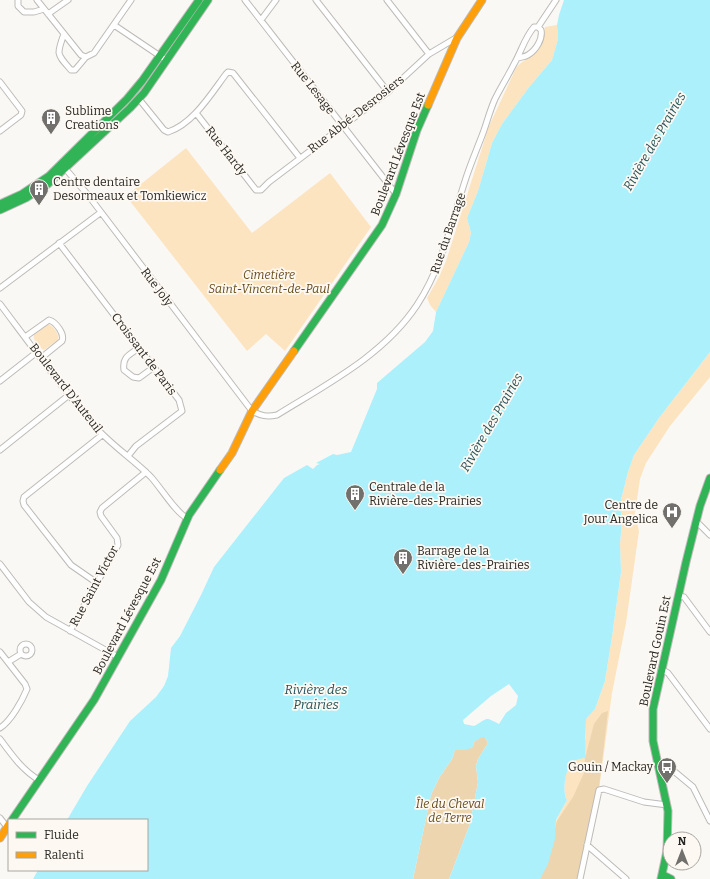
<svg xmlns="http://www.w3.org/2000/svg" width="710" height="879" font-family="Bitter,serif">
	<style>
		.green { fill: #fce4c0 }
		.forest { fill: #edd5b0 }
		.water { fill: #acf0fc; fill-rule: evenodd }
		.lines { fill: none; stroke-linecap: round; stroke-linejoin: round }
		.street-casing { stroke: #bdbbb8; stroke-width: 7 }
		.fast-casing { stroke: #bdbbb8; stroke-width: 9 }
		.slow-casing { stroke: #bdbbb8; stroke-width: 9 }
		.street { stroke: #fefefe; stroke-width: 5 }
		.fast { stroke: #30b455; stroke-width: 7 }
		.slow { stroke: #ff9f0a; stroke-width: 7 }
		.labels { text-anchor: middle; stroke-width: 3.5; stroke-linejoin: round; paint-order: stroke }
		.street-label { font-size: 12px; fill: #282724; stroke: #fdf9f2 }
		.poi-label { font-size: 12px; fill: #282724; stroke: #fdf9f2; text-anchor: start }
		.park-label { font-size: 12px; font-style: italic; fill: #684c1a; stroke: #fdf9f2 }
		.water-label { font-size: 13px; font-style: italic; fill: #26525a; stroke: #fdf9f2 }
	</style>
	<rect width="100%" height="100%" fill="#faf8f5"/>
	<path class="green" d="M557,25L558,39L552,60L530,86L502,124L492,143L478,191L467,218L471,233L469,242L436,312L430,305L427,298L439,277L446,261L489,126L516,68C521,61 527,60 533,55C541,49 544,36 545,27Z
		M186,148L252,233L330,173L371,227L285,351L266,334L247,351L126,196Z
		M48,324C54,326 60,335 58,340L44,350C39,347 32,340 34,334Z
		M710,352V377L670,426L646,463L640,479L635,513L639,531L626,623L612,693L599,790L540,879L555,839L556,821L567,800C562,792 565,769 571,763C574,761 577,760 580,758L586,738V719L595,709L605,681L612,637L621,572L620,544L622,521L620,504L628,472L634,455L659,418Z"/>
	<path class="forest" d="M608,711L599,787L578,879H540L557,821L573,797L584,773L585,758L594,724L602,713Z
		M480,737H485L488,743L478,759L476,766L478,782L470,824L449,879H413L431,795L439,778L452,759L455,750L473,747L474,742Z"/>
	<path class="water" d="M564,0H710V352L659,418L634,455L628,472L620,504L622,521L620,544L621,572L612,637L605,681L595,709L586,719L585,758C581,758 574,760 571,764C565,770 562,793 567,800L556,820L555,839L548,864L540,879H449L470,824L478,782L476,766L478,759L488,743L485,737L480,738L474,742L473,747C466,751 462,750 455,750L452,759L439,778L431,795L413,879H33L38,870H147V820H67L87,786L130,721L156,697L164,686L168,676L171,648L180,636L201,595L214,567L284,478L307,465L313,469L317,465L320,464L316,463L333,454L337,455L351,452L377,389V383L425,342L433,331L436,312L469,242L471,233L467,218L478,191L492,143L502,124L530,86L552,60L558,39L557,25L559,15ZM509,684L518,696L516,705L506,713L499,724C484,716 489,718 474,726L464,724L463,720L491,696Z"/>
	<g class="lines">
		<g class="street-casing">
			<path id="street" d="M18,0V6L24,12H34L44,9
				M37,0L81,55L86,57
				M245,0L396,194
				M316,0L388,92
				M387,0L429,54
				M48,14L68,0
				M261,20L276,0
				M114,25L166,60
				M538,27L556,0
				M64,34C56,55 57,54 71,70H75L86,57L94,53L131,0
				M0,82L22,111L21,115L0,131
				M139,99L164,130L168,132C193,124 211,94 226,74L228,72L233,73L300,158
				M196,113L256,190H261L269,182L388,92L429,54L456,38
				M63,166L88,195L252,411C261,416 267,417 277,415C327,384 384,355 417,305C442,267 451,224 465,181C470,165 477,149 483,133C487,122 490,110 495,99C501,87 508,76 514,64C521,52 525,37 534,27H538L541,30C543,39 536,50 528,55C525,57 521,57 518,58
				M59,243L179,400L182,411L136,446L128,456
				M0,288L100,213
				M0,304C30,344 59,384 91,422C108,443 132,458 151,477C161,488 176,513 187,518
				M25,337L49,320C56,322 65,334 62,341L41,358
				M139,348C129,355 122,357 124,370L133,377L139,378L154,367
				M0,381L37,352
				M0,450L69,395
				M696,521L710,535
				M0,564L29,602L46,617L118,657
				M97,583L71,565L24,505L23,501L24,497L102,435
				M678,596L684,597L710,632
				M70,631L118,545L117,538L101,516L100,512L102,508L146,472
				M20 650a6 6 0 1 1 12 0a6 6 0 1 1-12 0Z
				M0,652L25,684L27,689C22,701 11,721 0,728
				M8,662L21,654
				M661,669L668,673L710,729
				M0,739C12,755 22,770 39,780
				M661,773L668,770L675,772L693,787L710,821
				M0,818L7,827
				M587,845L626,879
				M580,879L599,790L604,789L644,802L667,805"/>
		</g>
		<g class="fast-casing">
			<path id="fast" d="M0,204L22,194L49,176L127,99L142,81L199,0
				M0,210L26,198L48,184L130,108L144,93L208,0
				M294,351L382,225L396,194L417,130L428,105
				M12,820L94,700L161,580L189,515L220,470
				M663,875L671,879
				M661,879L667,851L668,811L653,741V709L686,562L700,506L710,478"/>
		</g>
		<g class="slow-casing">
			<path id="slow" d="M428,105L457,38L482,0
				M220,470L232,453L252,411L294,351
				M0,838L9,824"/>
		</g>
		<use href="#street" class="street"/>
		<use href="#fast" class="fast"/>
		<use href="#slow" class="slow"/>
	</g>
	<defs>
		<g id="building-pin" transform="scale(1)"><path d="M0 17L-7.5 6A9.5 9.5 0 1 1 7.5 6Z" fill="#72706d" stroke="#fdf9f2"/><path d="M-4-6H4V6H1V3H-1V6H-4ZM-2.5-4.3h1.7v1.8h-1.7ZM.8-4.3h1.7v1.8H.8ZM-2.5-1h1.7V.8h-1.7ZM.8-1h1.7V.8H.8Z" fill="#fff"/></g>
		<g id="hospital-pin" transform="scale(1)"><path d="M0 17L-7.5 6A9.5 9.5 0 1 1 7.5 6Z" fill="#72706d" stroke="#fdf9f2"/><path d="M-5-5h3v3.5h4V-5h3V5h-3V1.5h-4V5h-3Z" fill="#fff"/></g>
		<g id="bus-pin" transform="scale(1)"><path d="M0 17L-7.5 6A9.5 9.5 0 1 1 7.5 6Z" fill="#72706d" stroke="#fdf9f2"/><path d="M-5-6H5V4H4V6H2V4H-2V6H-4V4H-5ZM-3.5-4V0h7V-4ZM-3.5 1.2v1.5H-2V1.2ZM2 1.2v1.5H3.5V1.2Z" fill="#fff"/></g>
	</defs>
	<g fill-rule="evenodd">
		<use href="#building-pin" x="51" y="118"/>
		<use href="#building-pin" x="39" y="189"/>
		<use href="#building-pin" x="355" y="494"/>
		<use href="#hospital-pin" x="672" y="512"/>
		<use href="#building-pin" x="403" y="558"/>
		<use href="#bus-pin" x="667" y="767"/>
	</g>
	<g class="labels">
		<g class="street-label">
			<text transform="translate(313 88) rotate(52)" y="4">Rue Lesage</text>
			<text transform="translate(356 114) rotate(-38)" y="4">Rue Abbé-Desrosiers</text>
			<text transform="translate(226 151) rotate(52)" y="4">Rue Hardy</text>
			<text transform="translate(398 154) rotate(-69)" y="4">Boulevard Lévesque Est</text>
			<text transform="translate(448 233) rotate(-71)" y="4">Rue du Barrage</text>
			<text transform="translate(157 287) rotate(53)" y="4">Rue Joly</text>
			<text transform="translate(144 354) rotate(53)" y="4">Croissant de Paris</text>
			<text transform="translate(66 388) rotate(52)" y="4">Boulevard D'Auteuil</text>
			<text transform="translate(94 586) rotate(-62)" y="4">Rue Saint Victor</text>
			<text transform="translate(127 616) rotate(-62)" y="4">Boulevard Lévesque Est</text>
			<text transform="translate(655 651) rotate(-78)" y="4">Boulevard Gouin Est</text>
		</g>
		<g class="poi-label">
			<text x="65" y="115">Sublime<tspan x="65" dy="14">Creations</tspan></text>
			<text x="53" y="186">Centre dentaire<tspan x="53" dy="14">Desormeaux et Tomkiewicz</tspan></text>
			<text x="369" y="491">Centrale de la<tspan x="369" dy="14">Rivière-des-Prairies</tspan></text>
			<text x="658" y="509" text-anchor="end">Centre de<tspan x="658" dy="14">Jour Angelica</tspan></text>
			<text x="417" y="555">Barrage de la<tspan x="417" dy="14">Rivière-des-Prairies</tspan></text>
			<text x="653" y="771" text-anchor="end">Gouin / Mackay</text>
		</g>
		<g class="park-label">
			<text x="269" y="279">Cimetière<tspan x="269" dy="14">Saint-Vincent-de-Paul</tspan></text>
			<text x="450" y="808">Île du Cheval<tspan x="450" dy="14">de Terre</tspan></text>
		</g>
		<g class="water-label">
			<text transform="translate(654 141) rotate(-60)" y="5">Rivière des Prairies</text>
			<text transform="translate(491 422) rotate(-60)" y="5">Rivière des Prairies</text>
			<text x="316" y="694">Rivière des<tspan x="316" dy="15">Prairies</tspan></text>
		</g>
	</g>
	<rect x="8" y="819" width="140" height="52" fill="#fdf9f2" stroke="#a8a5a0"/>
	<rect x="16" y="832" width="20" height="6" fill="#30b455" stroke="#a8a5a0"/>
	<text x="44" y="839" font-size="12" fill="#282724">Fluide</text>
	<rect x="16" y="852" width="20" height="6" fill="#ff9f0a" stroke="#a8a5a0"/>
	<text x="44" y="859" font-size="12" fill="#282724">Ralenti</text>
	<g transform="translate(682 851)"><circle r="19" fill="#fdf9f2" stroke="#a8a5a0"/>
	<path d="M0-3L7 15L0 10L-7 15Z" fill="#72706d"/>
	<text y="-6" font-size="11" font-weight="bold" text-anchor="middle" fill="#282724">N</text>
	</g>
</svg>
